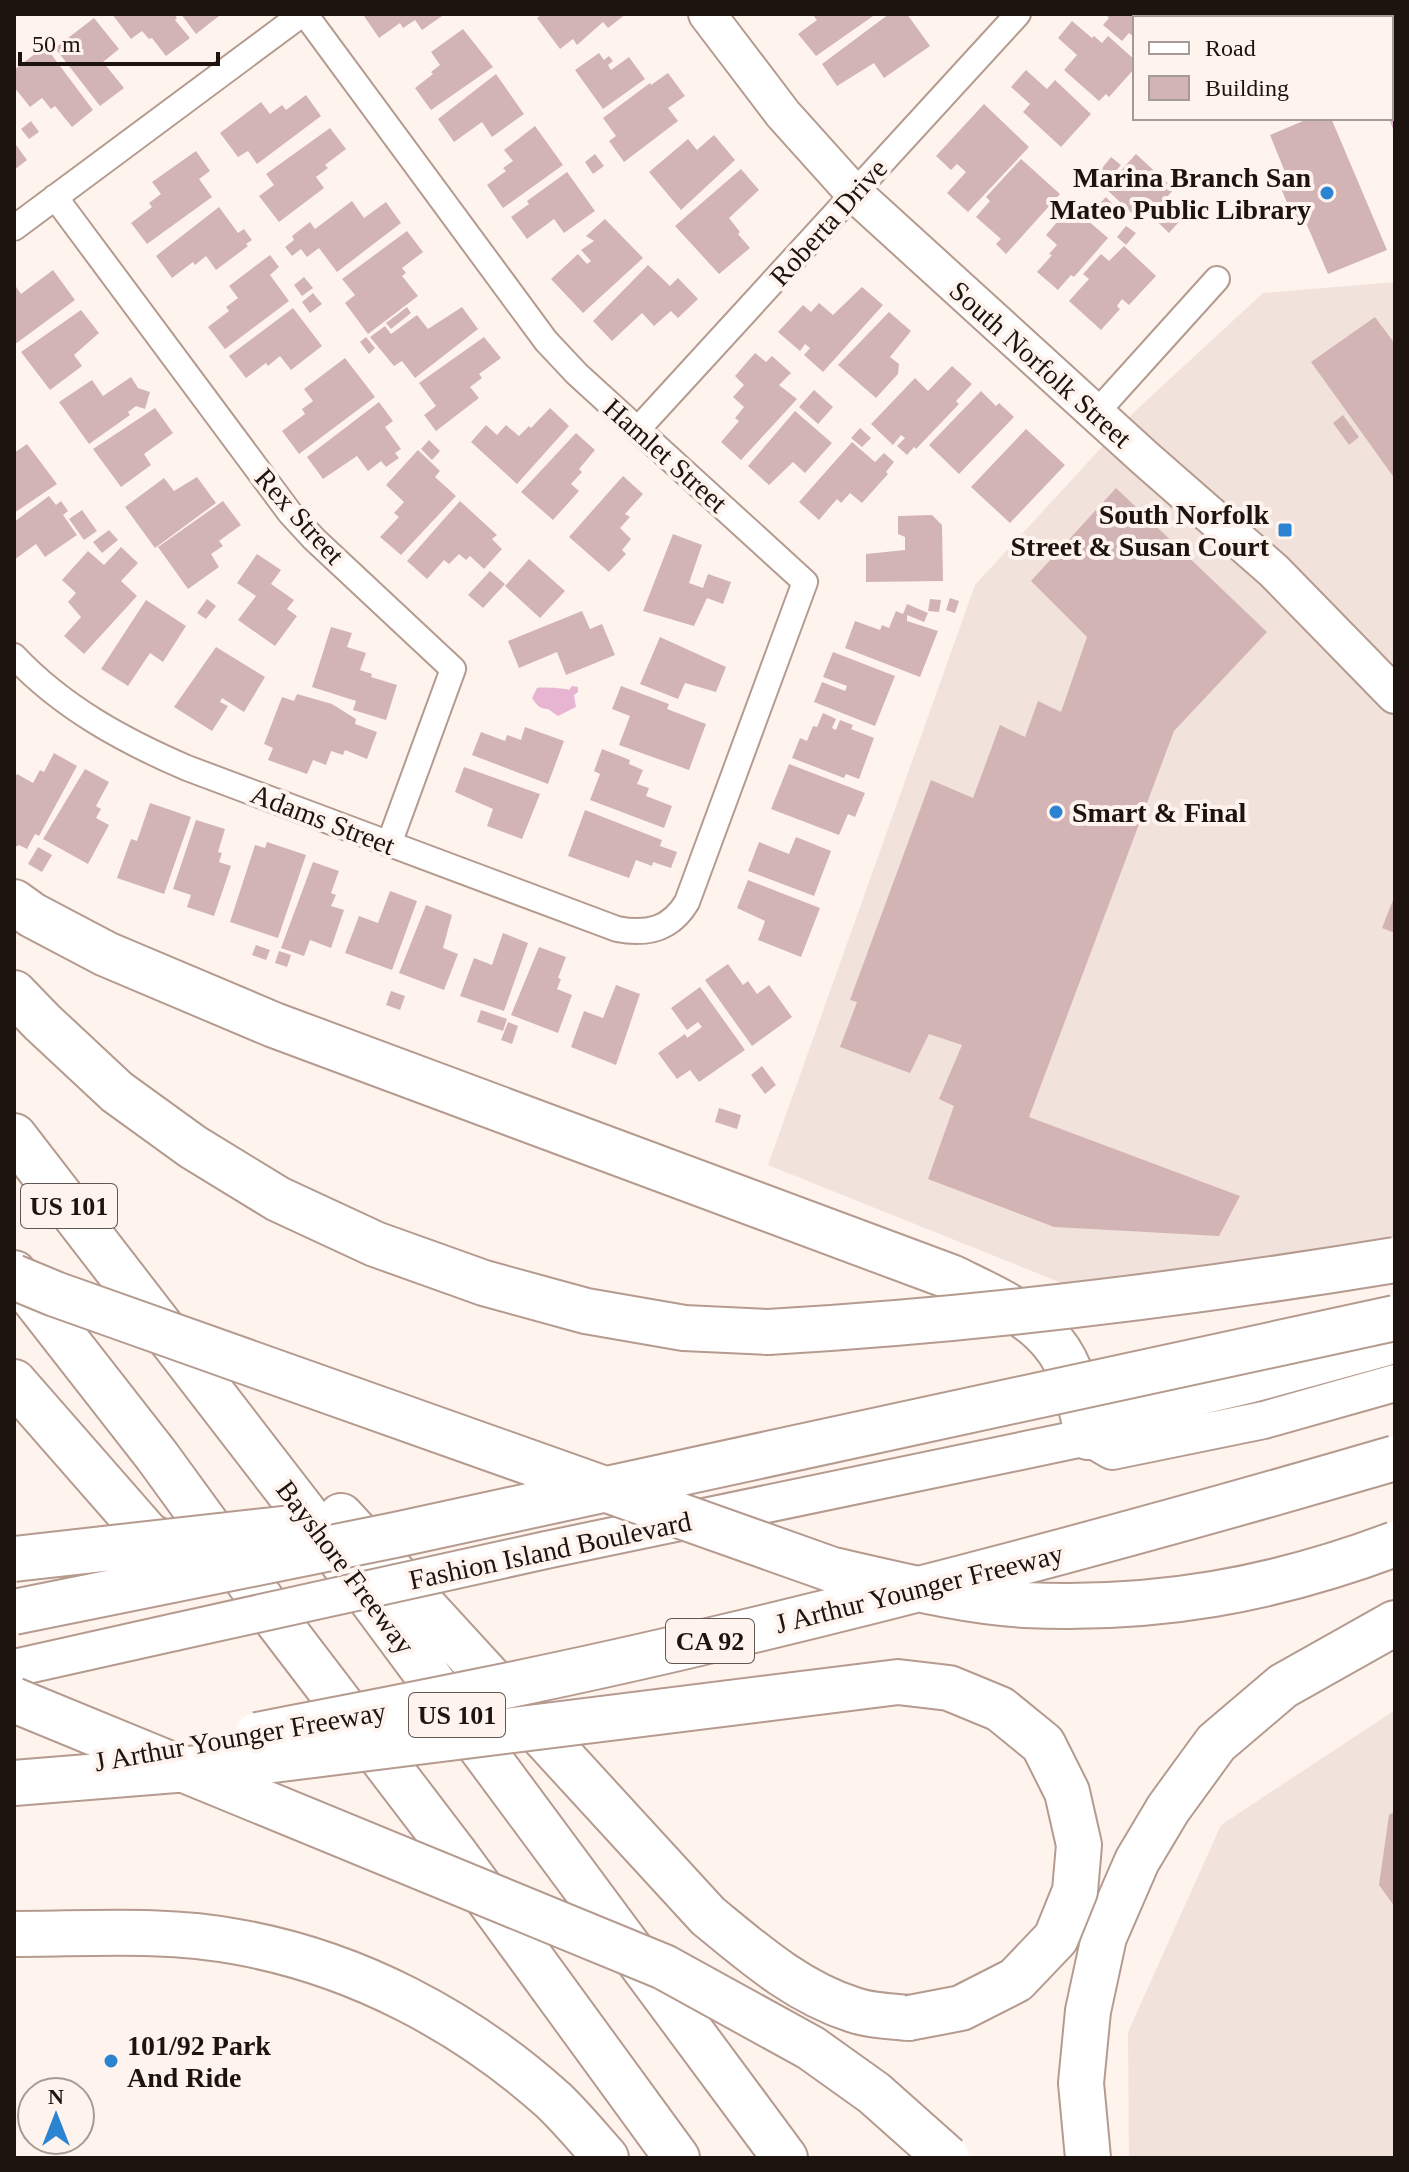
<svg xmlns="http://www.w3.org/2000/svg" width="1409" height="2172" font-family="Georgia,serif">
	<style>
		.built { fill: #f1e2dc }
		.water { fill: #e7b5d2 }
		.building { fill: #d3b4b5 }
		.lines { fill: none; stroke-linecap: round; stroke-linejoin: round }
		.street-casing { stroke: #b59b8f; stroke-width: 28 }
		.secondary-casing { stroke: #b59b8f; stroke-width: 40 }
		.highway-casing { stroke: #b59b8f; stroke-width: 48 }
		.street { stroke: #fff; stroke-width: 24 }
		.secondary { stroke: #fff; stroke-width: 36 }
		.highway { stroke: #fff; stroke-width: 44 }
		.secondary-bridge-casing { stroke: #b59b8f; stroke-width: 40; stroke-linecap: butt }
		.highway-bridge-casing { stroke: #b59b8f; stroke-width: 48; stroke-linecap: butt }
		.secondary-bridge { stroke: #fff; stroke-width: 36 }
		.highway-bridge { stroke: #fff; stroke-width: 44 }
		.poi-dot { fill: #2a84d1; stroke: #fff3ee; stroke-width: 3 }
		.labels { text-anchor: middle; stroke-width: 8; stroke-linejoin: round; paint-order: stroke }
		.shield { fill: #fff3ee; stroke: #615752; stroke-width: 2 }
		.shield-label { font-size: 26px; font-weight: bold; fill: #1d140f }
		.poi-label { font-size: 28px; font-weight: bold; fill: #1d140f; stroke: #fff3ee; text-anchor: end }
		.street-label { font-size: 28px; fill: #1d140f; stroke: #fff3ee }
	</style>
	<rect width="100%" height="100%" fill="#fff3ee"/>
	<path class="built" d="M1395,282V1243L1074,1288L768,1165L975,585L1134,412L1263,293Z
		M1395,1710V2158H1129L1128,2032L1221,1825Z"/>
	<path class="water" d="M1356,14H1395V135L1389,118L1391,18H1355Z
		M572,686L578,687V692L574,695L576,707L558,716L548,709C539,709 537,705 532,698L537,688C540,687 565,688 569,690Z"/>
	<path class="building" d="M112,14H174L177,18L175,20L190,38L166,56L152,38L149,39L142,31L131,39Z
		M181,14H217L219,16L196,34Z
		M367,14H445L422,30L415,20L403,28L400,23L379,38L364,16Z
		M542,14H626L608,28L603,22L577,45L573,39L560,49L537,18Z
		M812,14H876L816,56L798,34L817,20Z
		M889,14H907L930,46L884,78L874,63L837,86L822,64Z
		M1105,14H1177L1182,18H1135V38L1129,33L1122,41L1103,25L1109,18Z
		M94,18L119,49L103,62L124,88L100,106L55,48Z
		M1072,21L1092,38L1094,36L1102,43L1108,36L1135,60V68L1109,97L1106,94L1099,101L1064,70L1077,55L1058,38Z
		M463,29L493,67L431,110L415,88L433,74L431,72L440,65L431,52Z
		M45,46L93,110L72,127L55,106L51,109L42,98L30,107L14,87V70Z
		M599,53L604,60L609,56L613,61L608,65L611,70L629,57L645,79L603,109L575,70Z
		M1026,70L1047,89L1055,80L1091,114L1061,147L1023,112L1030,104L1011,87Z
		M668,73L685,96L668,108L678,121L624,162L609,141L616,136L603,118L650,83L651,85Z
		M496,74L524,114L492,137L482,122L454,142L438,119Z
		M306,95L321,116L257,164L248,151L238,157L220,133L261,102L270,114L282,105L286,110Z
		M984,104L1029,147L968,212L947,193L966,172L957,164L951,170L936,156Z
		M1310,118H1331L1387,250L1328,274L1307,225L1298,229L1280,186L1289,182L1270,135Z
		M31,121L39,132L29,139L21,129Z
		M535,126L563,165L503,208L487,185L506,171L503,168L513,161L504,150Z
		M330,128L346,149L325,165L328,168L316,177L324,188L279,222L259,196L274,185L266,174Z
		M714,135L735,160L681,210L649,172L688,139L697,150Z
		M14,142L27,160L14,170Z
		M196,151L210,171L199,179L212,197L147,244L131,223L152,207L149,203L161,194L152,182Z
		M595,154L604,166L593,174L585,162Z
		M1136,154L1174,189L1167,197L1186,214L1169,233L1144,209L1136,217L1105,188Z
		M1111,157L1121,165L1104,185L1095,177Z
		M1021,159L1060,194L1006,254L996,244L1001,239L976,217L990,201L986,197Z
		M741,169L759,190L729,218L740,232L738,234L750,248L719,274L675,226Z
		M567,172L595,211L564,233L554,219L527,239L511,217L529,204L527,201Z
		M1106,197L1119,211L1110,219L1097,206Z
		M352,201L364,218L386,202L401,223L337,272L319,248L307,257L301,249L292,256L285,247L294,240L292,236L310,222L315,229Z
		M1071,206L1108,238L1074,277L1071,275L1058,290L1037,272L1052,255L1049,254L1057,245L1046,235Z
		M219,207L238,233L244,229L252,240L246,244L248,246L216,270L206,256L195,265L193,262L172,278L156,256Z
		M605,219L643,258L583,313L551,279L578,254L587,264L591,261L581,250L594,241L586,236Z
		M1126,226L1136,233L1126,245L1117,237Z
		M407,231L423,252L402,268L406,273L402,276L418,296L368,334L345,303L355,295L342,279Z
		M1124,246L1156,276L1129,305L1122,299L1117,306L1120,309L1101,330L1069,301L1089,279L1083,274L1101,254L1109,261Z
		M270,255L279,267L270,275L289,301L225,349L208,327L229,311L226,307L238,298L229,286Z
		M648,265L670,286L678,278L698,299L678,318L671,311L654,326L642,313L612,341L593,321Z
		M53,270L75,300L14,345V284L21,294Z
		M304,277L313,288L302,296L294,285Z
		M862,287L883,305L823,372L804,355L810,348L805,344L800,351L778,332L803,305L811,312L819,303L833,315Z
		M313,293L322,304L310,313L302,302Z
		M407,307L411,313L391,329L386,323Z
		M462,307L478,329L415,378L402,361L394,366L370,337L385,326L391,334L417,315L428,329Z
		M293,308L322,346L291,370L280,356L268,366L266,363L246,378L229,356Z
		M81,310L99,333L74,355L82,366L50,390L21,352Z
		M889,312L911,331L890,357L899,364L898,374L876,398L838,365Z
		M1375,317L1395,344V479L1311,362Z
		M366,337L375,348L369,354L360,342Z
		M484,337L501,358L479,374L482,378L470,387L479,398L436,431L424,415L436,406L419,383Z
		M755,353L766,362L772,356L791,373L779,385L797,399L741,460L721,442L739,421L735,418L744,407L733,397L744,385L735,376Z
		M345,358L375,397L299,454L282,431L305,414L302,409L313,401L304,389Z
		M952,366L972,384L956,401L959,404L916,449L914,447L907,455L897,446L905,438L901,435L893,445L871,424L915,378L928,391Z
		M131,377L138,388L150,392L145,409L136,406L128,412L130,415L89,444L59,402L92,380L103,396Z
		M814,390L833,407L818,424L799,407Z
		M981,391L996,406L999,403L1014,417L959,474L929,445Z
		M379,402L393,421L385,427L401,449L395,453L399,458L386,467L381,461L368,471L357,456L323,479L307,457Z
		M155,408L173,433L144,454L151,465L121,487L93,449Z
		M550,408L569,426L517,484L471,442L486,425L497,435L506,425L519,436L529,426L531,428Z
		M795,411L832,443L805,473L793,462L769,485L748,466Z
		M1343,415L1359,437L1349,445L1333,423Z
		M860,428L871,438L862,447L851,438Z
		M1026,429L1065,465L1010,523L971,487Z
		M576,433L595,450L579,469L582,472L571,484L579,491L553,520L521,492Z
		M429,440L440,451L432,460L421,449Z
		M852,442L875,462L884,453L894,462L886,472L888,474L862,503L850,493L841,503L837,499L819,520L799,502Z
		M27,444L57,484L14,513V453Z
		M418,450L440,471L435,477L456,496L401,555L380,537L399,517L394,513L404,502L386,485Z
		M623,476L643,494L625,514L630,517L620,528L631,539L622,550L626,554L609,572L569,537Z
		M197,477L216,503L155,548L125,507L164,478L174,491Z
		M1116,488L1267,632L1174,731L1029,1117L1240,1196L1219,1236L1054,1227L928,1179L954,1106L939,1099L962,1045L929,1034L910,1073L840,1047L857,1002L850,1000L931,780L973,798L1000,725L1025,737L1038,701L1061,712L1087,637L1031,581Z
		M49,496L56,505L61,501L68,511L63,515L77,535L45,557L36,544L14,560V522Z
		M223,501L241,525L219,541L223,546L211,554L219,567L188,589L158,547Z
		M460,501L497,535L492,539L502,549L484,569L470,556L466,560L459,554L449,564L444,560L427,579L407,561Z
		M82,510L97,531L84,540L69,519Z
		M932,515L942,525L943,581L866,582V554L905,550V537L898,534V516Z
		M109,530L118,540L102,553L93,542Z
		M673,534L702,545L689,583L703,588L708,574L731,582L723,604L707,598L694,626L643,611Z
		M121,547L138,563L121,581L137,596L84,654L64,636L81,617L68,602L76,593L62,580L88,551L104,565Z
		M257,554L281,570L271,584L294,600L287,609L297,616L275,646L238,620L256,596L237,583Z
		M529,559L565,591L540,618L505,586Z
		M490,571L505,584L483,608L468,595Z
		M950,598L959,601L955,613L946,610Z
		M207,599L216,606L206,619L197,613Z
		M930,599L941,600L939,612L928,611Z
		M146,600L186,626L163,662L150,653L128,686L101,669Z
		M907,604L928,613L924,622L907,615V621L938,631L920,677L845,648L855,621L880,630L882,625L889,628L896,611L903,614Z
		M582,611L590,629L602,624L615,655L566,675L557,652L519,668L508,641Z
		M331,627L352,633L347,647L366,653L360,670L372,674L371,677L397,685L386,720L353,710L356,701L312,687Z
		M660,637L726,667L716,692L685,683L678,699L640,684Z
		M216,647L265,677L244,712L222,698L220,702L228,706L212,731L174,707Z
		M833,652L895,676L875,726L814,702L822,682L845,691L847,686L823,677Z
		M621,686L669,704L667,709L706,724L689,770L619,745L630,716L612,709Z
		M297,694L332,704L356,719L355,724L377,732L367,759L345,750L343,755L331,751L326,765L313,760L307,774L268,760L273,748L264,744L282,697L294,701Z
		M823,713L836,719L832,728L836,730L840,720L853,725L851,729L874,738L859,779L846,774L844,778L792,758L800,738L807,741L813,726L817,727Z
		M525,727L564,741L548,784L472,755L481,732L505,741L507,735L521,740Z
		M602,749L630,760L629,764L643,770L637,784L649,788L646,796L672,806L664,828L590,800L600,774L594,771Z
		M54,753L77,766L39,836L35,834L27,849L19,845L14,848V779L17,774L33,783L40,770L44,772Z
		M789,764L865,793L855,817L848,814L839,835L771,809Z
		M464,767L540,794L522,839L487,826L493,809L455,792Z
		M85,769L109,782L96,806L101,809L96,818L109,825L88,864L43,839Z
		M150,803L191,817L164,894L117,878L131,839L137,841Z
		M585,810L662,840L660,846L677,852L671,868L653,862L652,866L636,860L629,878L568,856Z
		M196,820L225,829L218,852L222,853L219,862L231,866L214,916L187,907L191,895L173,889Z
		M796,837L831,851L814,896L748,871L759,842L789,854Z
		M267,842L306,855L278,938L230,922L255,845L265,848Z
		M38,847L52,855L42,872L28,864Z
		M313,862L339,871L331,893L336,895L331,906L344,910L331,948L310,940L304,956L281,948Z
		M748,880L820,908L801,957L758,940L765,921L737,908Z
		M390,891L417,901L392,970L345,953L359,916L378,923Z
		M1395,895V933L1382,928Z
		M426,905L452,915L443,948L458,954L444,990L399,973Z
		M503,933L528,943L504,1011L460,996L474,958L492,965Z
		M256,945L270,950L266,960L252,955Z
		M539,947L566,957L558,978L561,979L557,989L572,995L558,1033L511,1015Z
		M279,951L291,955L287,967L275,963Z
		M728,964L743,985L748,981L757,994L769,985L792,1017L752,1046L705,980Z
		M616,985L640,994L616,1065L571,1047L584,1011L603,1018Z
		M700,987L745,1050L699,1082L690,1070L677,1079L658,1053L685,1034L687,1038L702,1027L698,1022L687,1030L671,1008Z
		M391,991L405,996L400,1010L386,1005Z
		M481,1010L507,1019L503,1031L477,1022Z
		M508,1022L518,1026L512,1044L501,1040Z
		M762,1066L776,1085L765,1094L751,1075Z
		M719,1108L741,1115L737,1129L715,1122Z
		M1395,1811V1907L1379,1885L1389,1815Z"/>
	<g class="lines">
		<g class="street-casing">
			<path id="street" d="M55,197L290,513L314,539L453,669L389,844
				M14,228L302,14
				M1096,413L1217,279
				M638,429L1018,14
				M14,656C62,707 122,740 187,768L617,929C648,935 671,929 687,902L805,582L577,374L546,341L305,14"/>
		</g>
		<g class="secondary-casing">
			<path id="secondary" d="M707,14L783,114L854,193L1146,459L1274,571L1395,695
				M1088,1437L1112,1451L1264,1420L1395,1383
				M546,1550L1088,1437L1107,1418L1252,1384L1395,1345
				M14,1668L175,1632"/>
		</g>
		<g class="highway-casing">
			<path id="highway" d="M14,902L32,915L106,954L274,1025L951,1277C987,1295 1028,1311 1054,1344C1074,1368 1081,1408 1088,1437
				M14,993L42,1022L117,1092L193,1147L278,1199L375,1244L484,1283L586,1311L684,1328L768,1332
				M14,1136L368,1595L785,2158
				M14,1273L157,1456L269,1610L456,1855L677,2158
				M14,1382L147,1534L186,1558
				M341,1516L708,1916C753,1953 797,1992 854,2010C871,2016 891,2016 909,2018
				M14,1934C88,1934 164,1928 238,1942C355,1963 464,2020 553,2100C572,2118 589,2139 606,2158
				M1088,2158L1081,2083L1088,2011L1104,1937L1137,1861L1168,1809L1216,1743L1283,1686L1395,1623"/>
		</g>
		<use href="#street" class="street"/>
		<use href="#secondary" class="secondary"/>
		<use href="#highway" class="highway"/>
		<g class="secondary-bridge-casing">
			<path id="secondary-bridge" d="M175,1632L546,1550"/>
		</g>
		<g class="highway-bridge-casing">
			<path id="highway-bridge" d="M14,1277L55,1294L833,1570C896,1584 961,1601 1025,1605C1156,1611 1273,1590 1395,1544
				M768,1332C978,1320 1187,1294 1395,1260
				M14,1559L309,1526
				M14,1612L395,1535L1395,1318
				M14,1700L664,1967L811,2048L874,2093L947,2158
				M257,1735C409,1706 562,1676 712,1640C942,1586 1169,1524 1395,1458
				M14,1783L225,1766L898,1682L949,1688L1000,1709L1043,1744L1067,1792L1079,1845L1075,1891L1056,1938L1016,1980L961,2008L909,2018"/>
		</g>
		<use href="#secondary-bridge" class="secondary-bridge"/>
		<use href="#highway-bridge" class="highway-bridge"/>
	</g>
	<g class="poi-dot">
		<circle cx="1327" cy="193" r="8"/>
		<rect x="1277" y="522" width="16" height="16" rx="4"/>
		<circle cx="1056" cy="812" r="8"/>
		<circle cx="111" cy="2061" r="8"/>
	</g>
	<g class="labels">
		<g class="shield">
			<rect x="21" y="1184" width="96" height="44" rx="6"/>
			<rect x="666" y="1619" width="88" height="44" rx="6"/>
			<rect x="409" y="1693" width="96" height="44" rx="6"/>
		</g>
		<g class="shield-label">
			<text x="69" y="1215">US 101</text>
			<text x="710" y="1650">CA 92</text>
			<text x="457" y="1724">US 101</text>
		</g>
		<g class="poi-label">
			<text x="1311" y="187">Marina Branch San<tspan x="1311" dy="32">Mateo Public Library</tspan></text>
			<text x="1269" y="524">South Norfolk<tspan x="1269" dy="32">Street &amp; Susan Court</tspan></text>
			<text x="1072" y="822" text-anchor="start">Smart &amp; Final</text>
			<text x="127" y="2055" text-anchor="start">101/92 Park<tspan x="127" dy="32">And Ride</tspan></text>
		</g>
		<g class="street-label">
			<text transform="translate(828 222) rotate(-48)" y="10">Roberta Drive</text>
			<text transform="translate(1041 364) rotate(42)" y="10">South Norfolk Street</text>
			<text transform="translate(666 455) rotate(42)" y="10">Hamlet Street</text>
			<text transform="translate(300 516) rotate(48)" y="10">Rex Street</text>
			<text transform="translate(323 819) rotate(21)" y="10">Adams Street</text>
			<text transform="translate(550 1550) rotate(-12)" y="10">Fashion Island Boulevard</text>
			<text transform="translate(346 1567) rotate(53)" y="10">Bayshore Freeway</text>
			<text transform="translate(919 1588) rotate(-14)" y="10">J Arthur Younger Freeway</text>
			<text transform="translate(240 1736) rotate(-10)" y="10">J Arthur Younger Freeway</text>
		</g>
	</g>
	<rect width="1409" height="2172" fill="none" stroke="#1d140f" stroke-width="32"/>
	<rect x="1133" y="16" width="260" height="104" fill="#fff3ee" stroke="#a59a95" stroke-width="2"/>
	<rect x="1149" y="42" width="40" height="12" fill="#ffffff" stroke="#a59a95" stroke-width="2"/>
	<text x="1205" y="56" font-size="24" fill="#1d140f">Road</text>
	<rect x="1149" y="76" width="40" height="24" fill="#d3b4b5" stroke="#a59a95" stroke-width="2"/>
	<text x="1205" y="96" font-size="24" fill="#1d140f">Building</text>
	<g transform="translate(56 2116)"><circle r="38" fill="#fff3ee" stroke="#a59a95" stroke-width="2"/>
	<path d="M0-6L14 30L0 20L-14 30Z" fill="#2a84d1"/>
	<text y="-12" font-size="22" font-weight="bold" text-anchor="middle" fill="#1d140f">N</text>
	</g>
	<path d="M20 52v12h198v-12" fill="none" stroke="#1d140f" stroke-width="4"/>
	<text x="32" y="52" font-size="24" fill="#1d140f" stroke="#fff3ee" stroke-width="6" paint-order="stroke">50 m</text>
</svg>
